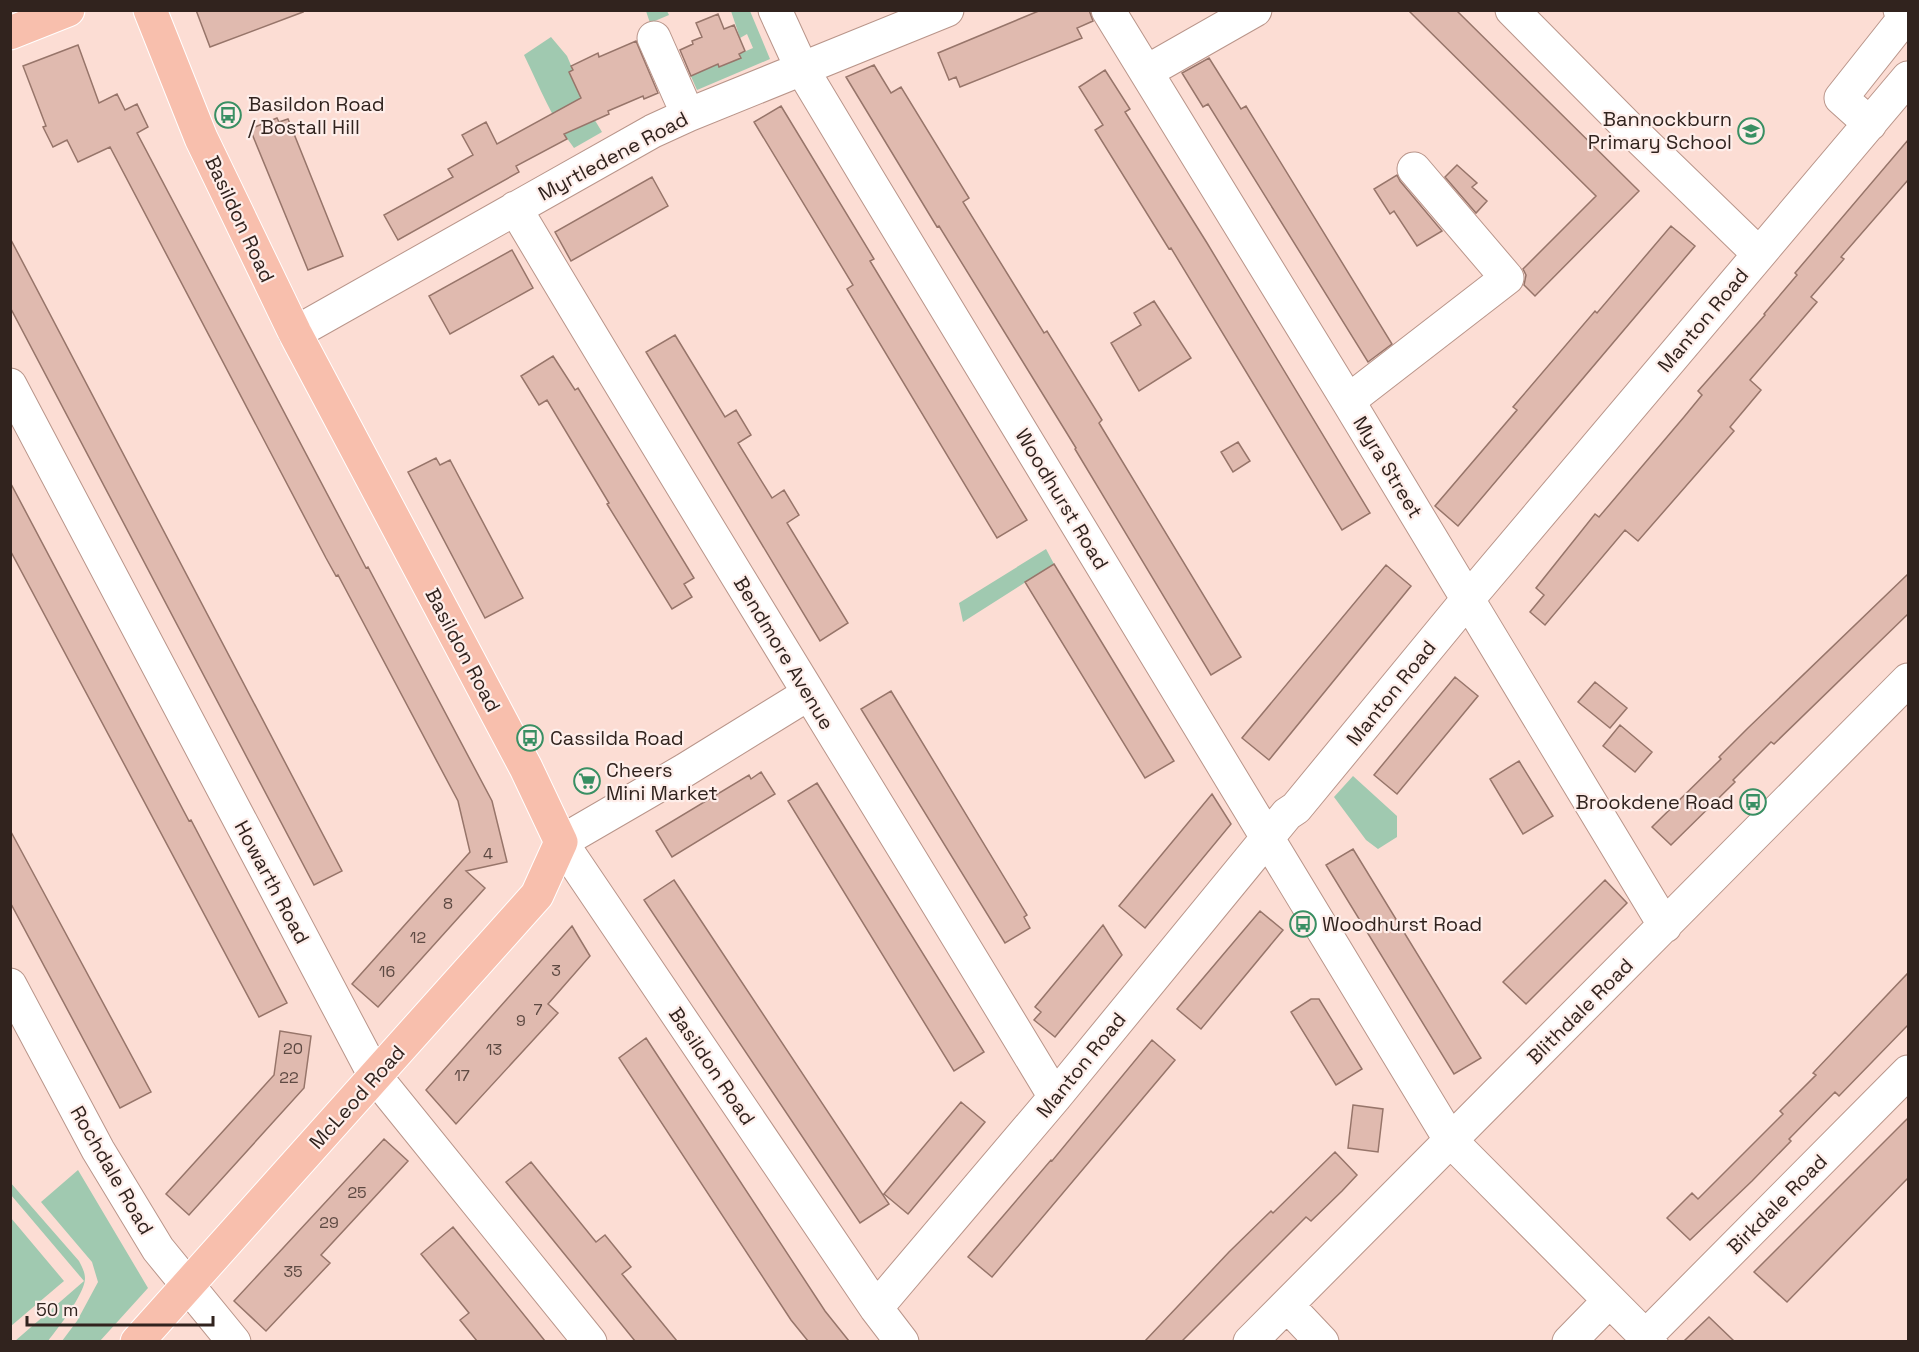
<svg xmlns="http://www.w3.org/2000/svg" width="1919" height="1352" font-family="'Space Grotesk',sans-serif">
	<style>
		.green { fill: #a0c9b0 }
		.building { fill: #e0baaf; stroke: #97756a; stroke-width: 1.5 }
		.lines { fill: none; stroke-linecap: round; stroke-linejoin: round }
		.minor-casing { stroke: #b9958a; stroke-width: 35 }
		.major-casing { stroke: #fff; stroke-width: 35 }
		.minor { stroke: #fff; stroke-width: 33 }
		.major { stroke: #f8bfad; stroke-width: 33 }
		.labels { text-anchor: middle; stroke-width: 4.5; stroke-linejoin: round; paint-order: stroke }
		.number-label { font-size: 16px; fill: #5d4942 }
		.poi-label { font-size: 20px; fill: #31231e; stroke: #feeeea; text-anchor: start }
		.street-label { font-size: 20px; fill: #31231e; stroke: #feeeea }
	</style>
	<rect width="100%" height="100%" fill="#fcddd4"/>
	<path class="green" d="M646,11H667L669,15L650,23Z
		M731,11H750L770,59L697,90L686,65L717,61L720,67L740,58L739,54L753,48L747,34L740,38Z
		M551,37L567,56L573,70L570,72L579,94L602,132L574,148C553,121 539,86 524,55Z
		M1046,549L1054,564L963,622L959,603Z
		M1353,776L1397,816V837L1378,849L1366,840L1334,797Z
		M78,1170L148,1288L100,1341H62L77,1321L98,1282L92,1262L41,1202Z
		M10,1182L79,1261C82,1267 85,1272 85,1279C84,1295 58,1328 48,1341H15L84,1281L11,1195Z
		M11,1218L64,1281L11,1326H10Z"/>
	<path class="building" d="M196,10H302L303,12L210,47Z
		M1041,10H1089L1093,21L1077,28L1082,38L960,87L956,77L949,80L938,53Z
		M1408,10H1456L1639,191L1535,296L1524,285L1526,275L1523,269L1596,196Z
		M718,14L724,29L734,25L745,51L739,54L741,58L719,67L718,64L691,76L680,50L693,44L692,41L702,37L696,23Z
		M636,41L658,93L644,99L643,96L608,111L609,114L564,134L567,139L516,166L519,172L398,240L384,215L453,177L448,169L473,155L462,135L486,122L497,144L581,98L569,72L573,70L571,66L598,53L599,57Z
		M78,45L99,103L117,94L125,110L137,104L148,127L137,133L353,543L366,568L368,567L492,801L507,862L466,871L485,888L378,1007L352,984L470,852L458,801L338,575L336,576L326,558L110,147L78,162L67,140L53,147L43,127L46,126L23,66Z
		M1209,58L1241,109L1246,106L1392,344L1368,362L1208,104L1203,107L1182,73Z
		M874,65L891,93L901,87L969,198L963,202L1044,333L1047,331L1102,420L1099,423L1241,657L1211,675L1075,449L1076,448L939,226L937,227L846,77Z
		M1105,70L1130,109L1125,112L1207,243L1370,513L1342,530L1171,248L1169,249L1095,130L1103,125L1079,87Z
		M781,106L874,259L870,261L1027,520L997,538L847,289L853,285L754,122Z
		M277,118L279,122L288,119L343,256L308,270L250,129Z
		M1908,140V180L1841,257L1844,259L1811,297L1817,302L1750,380L1761,390L1730,427L1734,431L1638,541L1625,530L1545,625L1530,612L1544,595L1536,588L1595,514L1599,517L1684,417L1702,395L1698,391L1765,315L1764,314L1797,275L1795,273Z
		M1457,165L1477,183L1472,187L1487,201L1476,213L1445,177Z
		M1397,175L1400,181L1442,231L1417,246L1394,211L1390,214L1374,189Z
		M652,177L668,206L571,261L555,232Z
		M1671,226L1695,246L1458,526L1435,506L1517,410L1513,407L1595,311L1597,313Z
		M10,238L342,871L314,885L10,307Z
		M512,250L533,288L450,334L429,296Z
		M1154,301L1191,358L1139,391L1111,343L1141,325L1134,313Z
		M675,335L725,417L736,410L751,435L738,443L772,498L784,490L799,515L787,523L848,623L820,641L646,352Z
		M553,356L575,390L578,388L694,578L684,584L692,597L672,609L607,504L609,503L547,400L539,405L521,376Z
		M1238,442L1250,461L1233,472L1221,452Z
		M436,458L440,465L450,460L523,598L485,618L408,472Z
		M10,482L189,821L191,820L287,1003L259,1017L10,550Z
		M1054,564L1174,761L1145,778L1025,582Z
		M1386,565L1411,586L1269,760L1242,738Z
		M1908,574V614L1774,744L1771,742L1733,780L1735,782L1671,845L1652,827L1721,759L1719,757L1748,728Z
		M1455,677L1478,696L1397,794L1374,775Z
		M1595,682L1627,708L1610,728L1578,702Z
		M891,691L1027,915L1024,917L1030,928L1005,943L861,709Z
		M1620,725L1652,752L1635,772L1603,746Z
		M1519,761L1553,816L1523,834L1490,779Z
		M761,772L775,794L672,857L656,831L749,775L751,779Z
		M817,783L984,1052L954,1071L788,801Z
		M1212,794L1231,824L1145,928L1119,906Z
		M10,830L151,1092L120,1108L10,902Z
		M1353,849L1481,1058L1454,1074L1326,865Z
		M674,880L889,1204L860,1223L644,900Z
		M1605,880L1627,903L1526,1004L1503,982Z
		M1260,911L1283,930L1201,1029L1177,1009Z
		M1103,925L1122,955L1055,1037L1034,1020L1041,1012L1035,1007Z
		M572,926L590,956L548,1004L558,1013L456,1124L426,1090Z
		M1908,973V1025L1839,1096L1835,1092L1789,1139L1791,1141L1752,1181L1690,1240L1667,1218L1692,1193L1698,1199L1783,1114L1780,1111L1816,1075L1813,1073Z
		M1311,999H1319L1362,1069L1336,1085L1291,1012Z
		M280,1031L311,1036L304,1088L189,1215L166,1194L274,1075Z
		M646,1038L825,1311L849,1341H808L791,1320L619,1058Z
		M1152,1040L1175,1060L992,1277L968,1257L1051,1160L1052,1161Z
		M961,1102L985,1122L908,1214L884,1194Z
		M1353,1105L1383,1109L1378,1152L1348,1148Z
		M1908,1118V1178L1787,1302L1754,1272Z
		M384,1139L408,1161L321,1255L330,1263L266,1331L234,1301Z
		M1335,1152L1357,1175L1342,1191L1311,1221L1306,1217L1182,1341H1145L1229,1252L1271,1211L1273,1213Z
		M531,1162L596,1242L605,1235L631,1267L622,1274L677,1341H635L506,1182Z
		M453,1227L545,1341H477L460,1320L469,1313L421,1254Z
		M1709,1317L1734,1341H1684Z"/>
	<g class="lines">
		<g class="minor-casing">
			<path id="minor" d="M775,10L802,69L868,179L1451,1141L1651,1342
				M1108,10L1348,401L1665,926
				M1512,10L1626,125L1759,254
				M654,38L688,115
				M1146,72L1255,10
				M1870,124L1841,98L1906,16L1900,10
				M515,208C692,506 876,800 1055,1097
				M295,333L653,131L688,115L947,10
				M10,385L375,1076L590,1342
				M1348,401L1507,278L1414,169
				M808,694L685,770L561,842L876,1308L902,1342
				M10,985L98,1150L158,1249L234,1342
				M1287,1305L1322,1342
				M876,1308L1055,1097L1287,814L1296,808L1468,599L1908,78
				M1646,1336L1908,1072
				M1250,1342L1908,680
				M1569,1342L1609,1301"/>
		</g>
		<g class="major-casing">
			<path id="major" d="M10,33L68,10
				M137,1342L537,895L561,842L526,768L295,333L201,138L150,10"/>
		</g>
		<use href="#minor" class="minor"/>
		<use href="#major" class="major"/>
	</g>
	<defs>
		<g id="bus-ring" transform="scale(1.35)"><circle r="9.5" fill="#feeeea" stroke="#398f63" stroke-width="1.5"/><path d="M-5-6H5V4H4V6H2V4H-2V6H-4V4H-5ZM-3.5-4V0h7V-4ZM-3.5 1.2v1.5H-2V1.2ZM2 1.2v1.5H3.5V1.2Z" fill="#398f63"/></g>
		<g id="school-ring" transform="scale(1.35)"><circle r="9.5" fill="#feeeea" stroke="#398f63" stroke-width="1.5"/><path d="M0-5L7-2L0 1L-7-2ZM-4 1L0 2.5L4 1V4Q0 6-4 4Z" fill="#398f63"/></g>
		<g id="supermarket-ring" transform="scale(1.35)"><circle r="9.5" fill="#feeeea" stroke="#398f63" stroke-width="1.5"/><path d="M-6-5.5h2.5l.6 2H6L4.5 2H-2.5L-4.4-4H-6ZM-1.5 3.2a1.3 1.3 0 1 0 .1 0ZM3 3.2a1.3 1.3 0 1 0 .1 0Z" fill="#398f63"/></g>
	</defs>
	<g fill-rule="evenodd">
		<use href="#bus-ring" x="228" y="115"/>
		<use href="#school-ring" x="1751" y="131"/>
		<use href="#bus-ring" x="530" y="738"/>
		<use href="#supermarket-ring" x="587" y="781"/>
		<use href="#bus-ring" x="1753" y="802"/>
		<use href="#bus-ring" x="1303" y="924"/>
	</g>
	<g class="labels">
		<g class="number-label">
			<text x="488" y="859">4</text>
			<text x="448" y="909">8</text>
			<text x="418" y="943">12</text>
			<text x="556" y="976">3</text>
			<text x="387" y="977">16</text>
			<text x="538" y="1015">7</text>
			<text x="521" y="1026">9</text>
			<text x="293" y="1054">20</text>
			<text x="494" y="1055">13</text>
			<text x="462" y="1081">17</text>
			<text x="289" y="1083">22</text>
			<text x="357" y="1198">25</text>
			<text x="329" y="1228">29</text>
			<text x="293" y="1277">35</text>
		</g>
		<g class="poi-label">
			<text x="248" y="111">Basildon Road<tspan x="248" dy="23">/ Bostall Hill</tspan></text>
			<text x="1732" y="126" text-anchor="end">Bannockburn<tspan x="1732" dy="23">Primary School</tspan></text>
			<text x="550" y="745">Cassilda Road</text>
			<text x="606" y="777">Cheers<tspan x="606" dy="23">Mini Market</tspan></text>
			<text x="1734" y="809" text-anchor="end">Brookdene Road</text>
			<text x="1322" y="931">Woodhurst Road</text>
		</g>
		<g class="street-label">
			<text transform="translate(613 156) rotate(-28)" y="7">Myrtledene Road</text>
			<text transform="translate(240 219) rotate(65)" y="7">Basildon Road</text>
			<text transform="translate(1703 320) rotate(-50)" y="7">Manton Road</text>
			<text transform="translate(1388 467) rotate(59)" y="7">Myra Street</text>
			<text transform="translate(1062 499) rotate(59)" y="7">Woodhurst Road</text>
			<text transform="translate(463 650) rotate(62)" y="7">Basildon Road</text>
			<text transform="translate(784 653) rotate(59)" y="7">Bendmore Avenue</text>
			<text transform="translate(1391 693) rotate(-51)" y="7">Manton Road</text>
			<text transform="translate(272 882) rotate(62)" y="7">Howarth Road</text>
			<text transform="translate(1580 1011) rotate(-45)" y="7">Blithdale Road</text>
			<text transform="translate(1081 1065) rotate(-51)" y="7">Manton Road</text>
			<text transform="translate(712 1066) rotate(56)" y="7">Basildon Road</text>
			<text transform="translate(357 1097) rotate(-48)" y="7">McLeod Road</text>
			<text transform="translate(112 1170) rotate(60)" y="7">Rochdale Road</text>
			<text transform="translate(1777 1204) rotate(-45)" y="7">Birkdale Road</text>
		</g>
	</g>
	<rect width="1919" height="1352" fill="none" stroke="#31231e" stroke-width="24"/>
	<path d="M27 1316v9h186v-9" fill="none" stroke="#31231e" stroke-width="3"/>
	<text x="36" y="1316" font-size="18" fill="#31231e" stroke="#feeeea" stroke-width="4.5" paint-order="stroke">50 m</text>
</svg>
